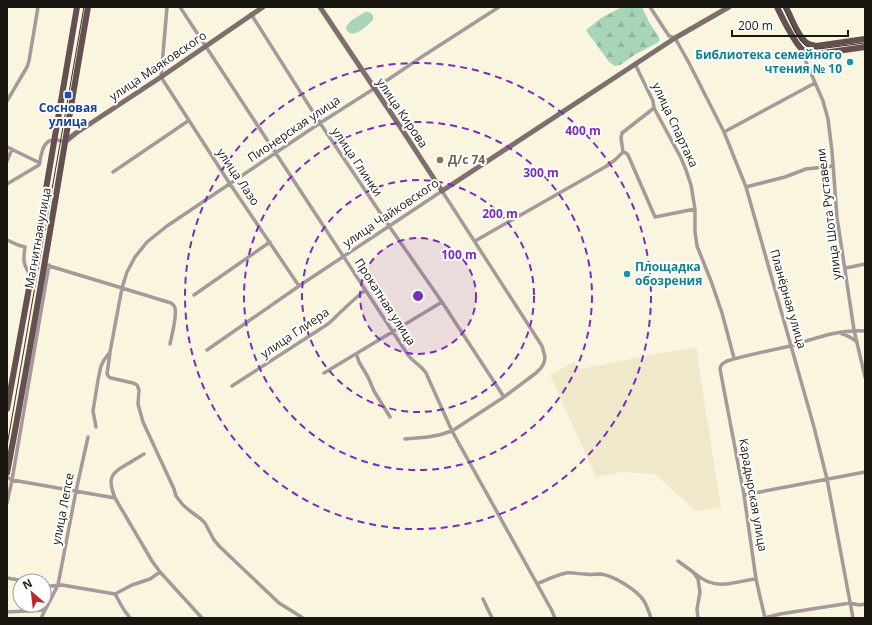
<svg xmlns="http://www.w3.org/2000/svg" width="872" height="625" font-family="'Open Sans',sans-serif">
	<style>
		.built { fill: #efe8ca }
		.forest { fill: url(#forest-firs) }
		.garden { fill: #a8d5b9 }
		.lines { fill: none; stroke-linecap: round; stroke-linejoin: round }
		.street { stroke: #a59999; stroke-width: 3.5 }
		.secondary { stroke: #7f6e6e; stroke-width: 5 }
		.primary { stroke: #645050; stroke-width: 6 }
		.tram { stroke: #37352b; stroke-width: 1 }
		.ring { fill: none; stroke: #7b2cbf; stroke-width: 2; stroke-dasharray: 7 5 }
		.culture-dot { fill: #0f9aa8; stroke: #fff; stroke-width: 1.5 }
		.transit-dot { fill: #1a4fb4; stroke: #fff; stroke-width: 1.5 }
		.education-dot { fill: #8d6e63; stroke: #fff; stroke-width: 1.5 }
		.labels { text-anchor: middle; stroke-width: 4; stroke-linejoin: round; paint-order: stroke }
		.culture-label { font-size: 12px; font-weight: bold; fill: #0d838f; stroke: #fff; text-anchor: end }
		.street-label { font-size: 12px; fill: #18160e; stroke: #fff }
		.transit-label { font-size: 12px; font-weight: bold; fill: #164399; stroke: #fff }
		.education-label { font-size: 12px; font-weight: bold; fill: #785e54; stroke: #fff; text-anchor: start }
		.centre { fill: #7b2cbf; stroke: #fff; stroke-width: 2 }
		.ring-label { font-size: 12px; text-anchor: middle; font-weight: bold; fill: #7b2cbf; stroke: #fff; stroke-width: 4; stroke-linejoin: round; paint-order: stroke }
	</style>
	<defs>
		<pattern id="forest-firs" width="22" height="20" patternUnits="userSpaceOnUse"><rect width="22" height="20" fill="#a8d5b9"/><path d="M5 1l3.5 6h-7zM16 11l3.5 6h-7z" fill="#90b69e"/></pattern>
	</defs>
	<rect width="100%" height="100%" fill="#faf5de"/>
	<path class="built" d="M697,348L698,361L721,508L696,511L655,474L623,472L596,477L550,375L574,362L580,369L666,352Z"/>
	<path class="forest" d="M622,7H642L649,22L659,37V42L636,54L620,65L615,66L609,62L586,30L601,18Z"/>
	<path class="garden" d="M365,12C370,11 374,14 373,20C367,26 350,42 346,28L348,24L352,20Z"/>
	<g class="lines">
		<path class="street" d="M167,7L161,77L230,184L299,286
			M180,7L408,355C413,362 421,365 426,373L452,431L551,609L555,618
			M650,7L669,36L675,38L689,63L724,132L746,187L814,427L827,479L853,618
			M251,14L320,123L389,226L442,302L504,397
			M805,52L806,62L810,71L823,101L828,119L832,151L837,217L854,330L865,377
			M635,64L653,101L654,108L681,158L686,170L691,185L695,209V232L697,246L711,281L722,313L734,358
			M7,101L27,67L29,61L38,7
			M724,132L815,83
			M7,147L40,163
			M623,152L621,138L622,133L654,108
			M7,161L12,149
			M113,172L188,121
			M7,184L39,165C41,157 42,142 52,140C56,139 61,141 65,142
			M746,187L785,177L806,169L833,166
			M7,240L18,245L25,247C23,260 23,265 31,276
			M475,241L605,167L615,160L623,152L626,153L628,155L655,217L695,209
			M46,265L122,288L171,303C173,305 174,304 175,308C177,317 172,334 170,344
			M49,265L12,480L115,498
			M846,268L865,264
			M194,295L270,242
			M842,334C848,335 852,338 857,342
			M207,350L299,286L442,191L542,346L545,357L544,363L541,368L536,373L504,397L452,431L439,435L428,437L405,439
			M110,353L107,374L109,377L111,378L133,383L137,385L139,390L138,404L143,422L174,489L176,496L183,505L190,511L201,519L205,523L214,540L220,547L279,603L303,618
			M357,353V356L359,362L368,377L374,391L390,417
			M324,373L442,302
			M232,386L328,324C334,319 339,313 345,308C351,302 358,296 365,290
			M96,427L93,411L98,380L101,366L104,360L110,352L122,288L127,272L135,257L147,242L167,226L320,123L386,81L423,56L499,7
			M144,454C137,458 131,462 124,466C108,475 109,482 115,498L152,561L160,572L202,618
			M7,477L12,480L7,503
			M744,495L865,472
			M678,561L693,572L698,579L700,592L697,609L698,618
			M693,572C698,576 703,580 709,582C724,588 742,580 756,579
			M7,578L24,581
			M537,584C546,580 556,575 566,573C572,572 578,574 584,574C589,575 595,574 600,574C613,575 637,590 644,601C647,606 649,612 651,618
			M44,585L51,586L62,585L115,594L132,585L150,579L160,572
			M115,594L124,610L130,618
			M483,599L492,618
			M7,612L45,610
			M41,618L58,585L76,491L88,437
			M764,618L780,614L850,603L859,605L865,604
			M765,618L756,579L744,495L720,369C720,365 723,363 727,361C747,355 769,351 790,346C814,339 839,329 865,331"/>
		<path class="secondary" d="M320,7L403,131L442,191L675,38L729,7
			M65,142L76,133L161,77L263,7"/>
		<path class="primary" d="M777,7C782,17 795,45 804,51C807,54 812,54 816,54L865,47
			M786,7C791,17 798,37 807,43C810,45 813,45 816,46L865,39
			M7,409L31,277L77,7
			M7,473C37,318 61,162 88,7"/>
		<path class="tram" d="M783,7C788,16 798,40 806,46C810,48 814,49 818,49L865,43
			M7,446L84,7"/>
	</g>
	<circle cx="418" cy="296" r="58" fill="#7b2cbf" fill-opacity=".12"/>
	<g class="ring">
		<circle cx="418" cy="296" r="58"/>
		<circle cx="418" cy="296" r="116"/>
		<circle cx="418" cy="296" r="174"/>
		<circle cx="418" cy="296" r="233"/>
	</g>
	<g class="culture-dot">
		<circle cx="850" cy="62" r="4"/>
		<circle cx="627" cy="274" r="4"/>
	</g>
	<rect class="transit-dot" x="64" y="91" width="8" height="8" rx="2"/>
	<circle class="education-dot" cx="440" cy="160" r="4"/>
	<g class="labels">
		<g class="culture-label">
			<text x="842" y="59">Библиотека семейного<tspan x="842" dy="14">чтения № 10</tspan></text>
			<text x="635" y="271" text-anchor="start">Площадка<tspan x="635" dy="14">обозрения</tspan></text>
		</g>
		<g class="street-label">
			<text transform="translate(158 66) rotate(-34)" y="4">улица Маяковского</text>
			<text transform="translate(402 113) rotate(56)" y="4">улица Кирова</text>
			<text transform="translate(675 125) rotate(65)" y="4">улица Спартака</text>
			<text transform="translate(294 129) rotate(-34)" y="4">Пионерская улица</text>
			<text transform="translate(357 162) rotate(56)" y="4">улица Глинки</text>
			<text transform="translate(238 177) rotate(56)" y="4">улица Лазо</text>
			<text transform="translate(391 213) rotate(-34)" y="4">улица Чайковского</text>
			<text transform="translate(829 214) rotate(-97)" y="4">улица Шота Руставели</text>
			<text transform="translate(38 238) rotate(-80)" y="4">Магнитная улица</text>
			<text transform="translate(788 299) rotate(74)" y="4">Планёрная улица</text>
			<text transform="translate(385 302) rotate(57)" y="4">Прокатная улица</text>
			<text transform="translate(295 333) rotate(-34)" y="4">улица Глиера</text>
			<text transform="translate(753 495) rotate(80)" y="4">Карадырская улица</text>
			<text transform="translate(63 509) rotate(-79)" y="4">улица Лепсе</text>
		</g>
		<g class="transit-label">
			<text x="68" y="112">Сосновая<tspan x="68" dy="14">улица</tspan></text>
		</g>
		<g class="education-label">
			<text x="448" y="164">Д/с 74</text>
		</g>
	</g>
	<circle cx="418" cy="296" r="6" class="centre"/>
	<g class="ring-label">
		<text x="583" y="135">400 m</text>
		<text x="541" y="177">300 m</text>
		<text x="500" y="218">200 m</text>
		<text x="459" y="259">100 m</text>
	</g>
	<rect width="872" height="625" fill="none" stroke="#18160e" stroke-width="16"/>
	<g transform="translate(32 593) rotate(332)"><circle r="19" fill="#ffffff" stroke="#a3a29f"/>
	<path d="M0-3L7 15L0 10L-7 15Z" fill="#ba2b28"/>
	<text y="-6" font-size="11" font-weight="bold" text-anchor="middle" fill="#18160e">N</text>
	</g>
	<path d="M732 30v6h116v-6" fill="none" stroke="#18160e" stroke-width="2"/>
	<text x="738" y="30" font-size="12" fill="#18160e" stroke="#ffffff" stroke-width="3" paint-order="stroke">200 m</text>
</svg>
